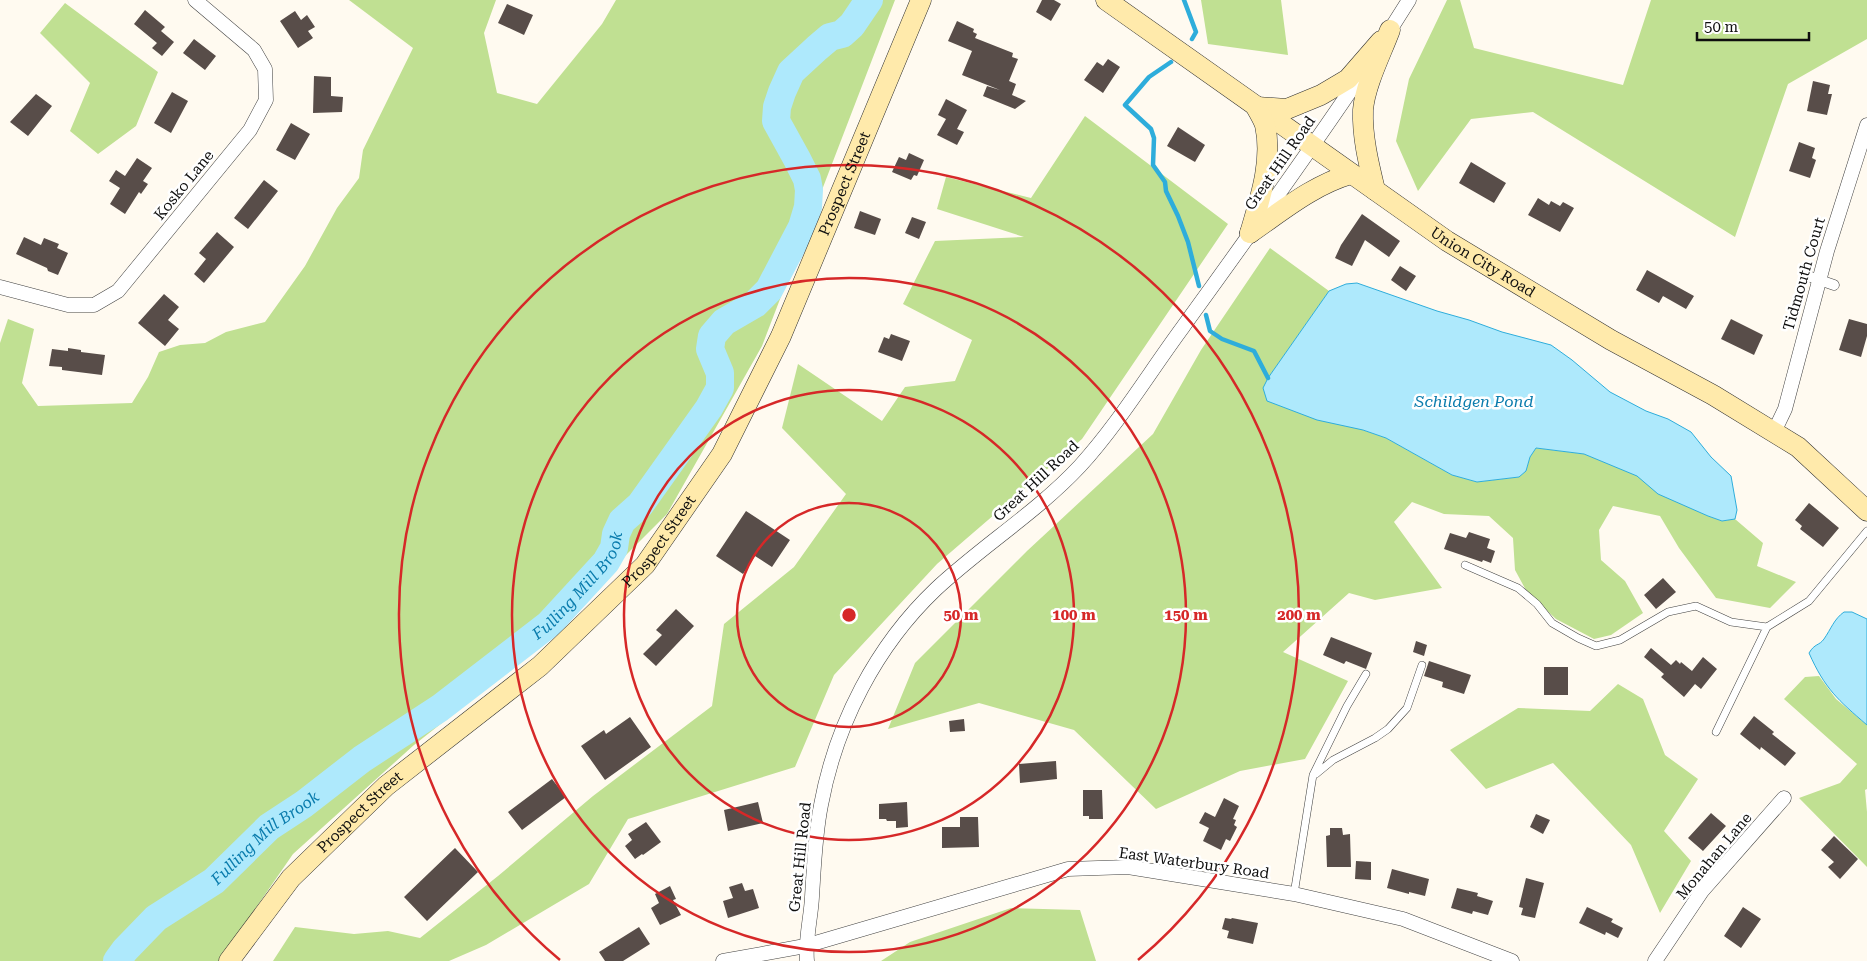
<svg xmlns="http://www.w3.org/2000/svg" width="1867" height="961" font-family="'Roboto Serif',serif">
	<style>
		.forest { fill: #c0e092 }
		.water { fill: #aee9fc; stroke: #2eaddb }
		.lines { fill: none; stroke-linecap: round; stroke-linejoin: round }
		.stream { stroke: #2eaddb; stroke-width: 4.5 }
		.river { stroke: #aee9fc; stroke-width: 28 }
		.building { fill: #584d49 }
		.service-casing { stroke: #414141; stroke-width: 8 }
		.pedestrian-casing { stroke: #414141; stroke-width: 11 }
		.minor-casing { stroke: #414141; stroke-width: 15 }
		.secondary-casing { stroke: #303030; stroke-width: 21 }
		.service { stroke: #fff; stroke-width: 7 }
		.pedestrian { stroke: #fff; stroke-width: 10 }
		.minor { stroke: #fff; stroke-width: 14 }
		.secondary { stroke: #ffeaab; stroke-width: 20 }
		.ring { fill: none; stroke: #d62828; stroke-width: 2.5 }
		.labels { text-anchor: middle; stroke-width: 5; stroke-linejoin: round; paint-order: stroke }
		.street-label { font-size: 15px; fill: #0e0e0e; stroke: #fff }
		.water-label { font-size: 16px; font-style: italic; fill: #0a7cad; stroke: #fff }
		.centre { fill: #d62828; stroke: #fff; stroke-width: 2.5 }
		.ring-label { font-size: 15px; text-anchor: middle; font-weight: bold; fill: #d62828; stroke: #fff; stroke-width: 5; stroke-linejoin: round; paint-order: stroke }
	</style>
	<rect width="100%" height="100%" fill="#fffaf0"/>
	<path class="forest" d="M349,0H496L484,33L497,93L537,104L602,24L616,0H895L762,346L667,514L518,663L414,745L293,854L219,961H0V343L8,319L34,329L22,383L38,406L132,403L148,377L159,352L180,345L205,343L226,332L265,322L305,266L337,208L359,178L363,150L413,48Z
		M1201,0H1281L1288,55L1208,44Z
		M1447,0H1460L1474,48L1623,85L1651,0H1867V39L1788,84L1735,237L1533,112L1471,119L1418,191L1396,141L1409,79Z
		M65,3L158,72L136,126L98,154L70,131L90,83L40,33Z
		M1085,116L1228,224L1082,439L937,564L834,675L795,767L628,819L589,884L486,945L449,961H273L295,927L354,934L388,931L420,938L498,876L593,796L712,706L724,624L794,567L846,494L782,428L798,364L882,421L905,387L955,381L972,340L903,304L935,241L1024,237L937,209L946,177L1031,198Z
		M1270,248L1329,291L1268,378L1363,430L1386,438L1452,475L1477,482L1519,477L1526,471L1530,457L1536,448L1584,454L1638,476L1665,496L1708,516L1722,521L1735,519L1763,543L1757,566L1796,582L1770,608L1716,598L1679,548L1660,516L1613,506L1599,530L1601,560L1625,581L1643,613L1611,635L1594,639L1556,619L1527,592L1515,570L1513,538L1489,516L1444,514L1412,502L1394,522L1442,588L1375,600L1349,593L1283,652L1348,681L1305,759L1240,771L1156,809L1074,730L979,703L888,729L915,663L1027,551L1153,434L1201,350Z
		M1819,676L1836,699L1867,725V789L1865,790L1867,812V867L1799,798L1840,783L1857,764L1784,699L1805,677Z
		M1618,684L1643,699L1665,755L1698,779L1664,831L1691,861L1660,913L1631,845L1553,763L1486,789L1450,750L1518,708L1590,711Z
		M1011,908L1080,910L1096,961H881L910,942Z"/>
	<path class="water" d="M1357,283L1437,311L1469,320L1502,332L1551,345L1572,360L1610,392L1646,411L1668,419L1691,432L1711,457L1731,476L1737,510L1735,519L1722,521L1708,516L1658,494L1637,476L1584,454L1536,448L1530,457L1526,471L1519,477L1477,482L1452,475L1386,438L1363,430L1317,420L1267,401L1263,388L1268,378L1329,291L1346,284Z
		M1844,612H1852L1867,619V725C1838,700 1825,689 1809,653C1815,643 1819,646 1824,639C1831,629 1834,619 1844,612Z"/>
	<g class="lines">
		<path class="stream" d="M1184,0L1196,32L1192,39
			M1171,62L1149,77L1125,105L1151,129L1154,138L1153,165L1165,182L1166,191L1178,216L1188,242L1199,286
			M1206,315L1210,331L1222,339L1254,351L1268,378"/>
		<path class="river" id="s1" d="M117,961L125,950L156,918L214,881L269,827L304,804L362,759L440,708L549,624L606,562L614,548L616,534L622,521L640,505L709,408L720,388V373L710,349L712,336L724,322L755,304L769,290L802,227L808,207L809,190L807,179L797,159L776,121L777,107L782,92L791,72L817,48L830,37L842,34L852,25L869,0"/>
	</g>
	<path class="building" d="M1042,0H1054L1061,4L1051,21L1036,12Z
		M507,4L533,15L524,35L498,23Z
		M145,10L165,27L161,31L174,42L162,56L152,48L157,43L134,24Z
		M295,11L301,20L307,15L315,27L308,31L313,38L298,48L280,21Z
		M957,21L974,29L973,32L977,34L975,38L1013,53L1012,57L1018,59L1009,81L1016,84L1012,95L1026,101L1015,109L983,96L987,86L1000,90L962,75L972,51L948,41Z
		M194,39L216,56L205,70L183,53Z
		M1108,59L1120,67L1103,93L1084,80L1097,62L1103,66Z
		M314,76L331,77V96L343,97L342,112L313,113Z
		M1813,81L1830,85L1828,94H1832L1827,115L1807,111Z
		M172,92L188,101L171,133L154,123Z
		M36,94L52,106L28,136L10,122Z
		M946,99L967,110L957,129L964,132L957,145L937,135L946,119L938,115Z
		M291,123L310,134L295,160L276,150Z
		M1178,127L1205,145L1195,162L1167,146Z
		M1799,142L1815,148L1812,158L1816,160L1810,178L1789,171Z
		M909,153L924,160L917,176L914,175L911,180L892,172L899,157L906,160Z
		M137,158L152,168L143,181L148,184L141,194L139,192L125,214L110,204L120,188L109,181L116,170L125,176Z
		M1471,162L1506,183L1494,203L1459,183Z
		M264,180L278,191L248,229L234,218Z
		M1538,198L1549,205L1551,201L1560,206L1563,202L1574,208L1560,232L1528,215Z
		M860,211L881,219L875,235L854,228Z
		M1362,214L1400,241L1389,257L1365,240L1352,266L1335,258L1341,245Z
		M912,217L926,222L919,239L905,233Z
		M217,232L234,247L204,283L194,274L206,259L199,253Z
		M24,237L41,245L44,238L59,244L57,248L68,253L58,275L48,271L47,268L16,254Z
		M1400,266L1416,276L1406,291L1391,280Z
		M1647,270L1694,296L1686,309L1663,296L1659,303L1636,290Z
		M164,294L179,307L168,320L179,329L165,346L138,323Z
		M1731,319L1763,335L1754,355L1721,339Z
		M1849,319L1867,324V336L1861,357L1839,350Z
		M891,334L910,341L902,361L878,352L884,337L889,339Z
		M68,348L81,350V352L105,355L102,375L62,370V367L49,366L52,349L68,351Z
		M1809,503L1839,528L1823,547L1800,529L1802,526L1795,520Z
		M746,511L790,540L772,567L755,556L743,574L716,556Z
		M1469,532L1490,539L1487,548L1495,551L1491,563L1483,560L1482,562L1444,549L1450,533L1466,538Z
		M1663,578L1676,592L1656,609L1644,595Z
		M676,609L694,626L656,666L643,654L662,635L656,630Z
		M1331,637L1372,653L1366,669L1346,661L1344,664L1323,655Z
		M1416,641L1427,645L1424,656L1413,652Z
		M1651,648L1671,665L1676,660L1680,664L1681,662L1692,671L1703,657L1717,669L1701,689L1695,684L1684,697L1661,677L1664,674L1644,657Z
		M1429,661L1471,675L1464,694L1442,687L1443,682L1424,676Z
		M1544,667H1568V695H1544Z
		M1754,716L1774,732L1772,734L1796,753L1785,766L1761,747L1760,750L1740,734Z
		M630,717L651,747L605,780L581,746L604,730L606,734Z
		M964,719L965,731L950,732L949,721Z
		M1056,761L1057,779L1020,783L1019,764Z
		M552,779L566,797L522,830L508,812Z
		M1083,790H1102L1103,819H1089V816H1083Z
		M1224,798L1239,806L1233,819L1236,820L1234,825L1237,827L1230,841L1226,839L1221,850L1203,841L1209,828L1199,823L1205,812L1215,817Z
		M758,802L763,823L728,831L724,810Z
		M907,802L908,827L896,828V821H887L886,819H879V804Z
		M1711,813L1726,826L1703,851L1688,838Z
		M1536,814L1550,820L1543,834L1530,827Z
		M960,817H978L979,847L942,848V827H960Z
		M646,822L661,842L643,855L642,854L635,859L625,846L632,840L628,834Z
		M1330,828H1342L1343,835L1350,834L1351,867H1327L1326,836L1330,835Z
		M1834,836L1858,859L1840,879L1828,867L1834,862L1821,850Z
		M455,848L478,872L427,921L404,897Z
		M1356,861L1371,862V880L1355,879Z
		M1392,869L1429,879L1425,896L1409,892V894L1387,888Z
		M1526,878L1544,883L1535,918L1521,915L1523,908L1519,907Z
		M742,883L745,891L753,889L759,908L728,918L723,901L733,898L729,887Z
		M670,886L676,899L673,900L681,915L660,925L651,908L659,903L655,894Z
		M1457,888L1478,893L1477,896L1493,901L1488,915L1473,911L1472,914L1451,908Z
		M1587,907L1613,919L1611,922L1623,928L1618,938L1606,932L1605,935L1579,923Z
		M1743,907L1761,919L1741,948L1724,936Z
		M1225,918L1231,919L1232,918L1258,923L1253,944L1227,938L1229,931L1222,929Z
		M639,927L650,944L623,961H605L599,952Z"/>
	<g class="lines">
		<g class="service-casing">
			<path id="service" d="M1465,565L1518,588L1537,604L1552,623L1578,638L1596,646L1620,640L1668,612L1696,606L1731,622L1767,627
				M1716,732L1767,627L1809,601L1867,531
				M1316,774L1333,760L1375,738L1388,729L1407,708L1422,665
				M1294,894L1313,775L1347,706L1366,674"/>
		</g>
		<g class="pedestrian-casing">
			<path id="pedestrian" d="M1805,275L1834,285"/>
		</g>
		<g class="minor-casing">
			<path id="minor" d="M1385,38L1409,0
				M0,287L68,305H94L118,291L250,130L266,100L265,69L254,50L195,0
				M1774,432L1785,409L1827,251L1867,125
				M723,961L805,946L1068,869L1128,867L1294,894L1403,919L1512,961
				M807,961C805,939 811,918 812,897C814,866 815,835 821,805C836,724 876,646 936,589C982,546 1037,512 1080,466C1119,423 1149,373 1183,327C1243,244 1304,160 1361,75
				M1655,961L1702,891L1784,798"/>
		</g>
		<g class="secondary-casing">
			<g id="secondary">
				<path id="s2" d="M1106,0L1447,241L1611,340L1713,395L1798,447L1867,511"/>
				<path d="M1257,107L1287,109L1321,95L1348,79L1381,41"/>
				<path d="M1375,190C1369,165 1362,137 1363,110C1365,85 1381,54 1390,30"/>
				<path d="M1250,233C1260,199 1273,161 1265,125C1263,119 1259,113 1256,107"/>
				<path d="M1250,233C1282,211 1313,185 1351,174"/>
				<path id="s3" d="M229,961L291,878L386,786L540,666L645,565L722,454L781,336L921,0"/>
			</g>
		</g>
		<use href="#service" class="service"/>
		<use href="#pedestrian" class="pedestrian"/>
		<use href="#minor" class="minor"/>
		<use href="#secondary" class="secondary"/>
	</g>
	<g class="ring">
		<circle cx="849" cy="615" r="112"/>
		<circle cx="849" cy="615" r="225"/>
		<circle cx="849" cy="615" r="337"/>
		<path d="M560 960A450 450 0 1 1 1138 960"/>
	</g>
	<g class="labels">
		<g class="street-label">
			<text transform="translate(1280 163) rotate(-55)" y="5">Great Hill Road</text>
			<text dy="5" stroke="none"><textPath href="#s3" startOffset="1009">Prospect Street</textPath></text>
			<text transform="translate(184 185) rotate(-51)" y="5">Kosko Lane</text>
			<text dy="5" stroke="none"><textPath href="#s2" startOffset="459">Union City Road</textPath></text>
			<text transform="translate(1804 274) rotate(-74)" y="5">Tidmouth Court</text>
			<text transform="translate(1036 481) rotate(-43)" y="5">Great Hill Road</text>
			<text dy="5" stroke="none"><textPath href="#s3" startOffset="604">Prospect Street</textPath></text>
			<text dy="5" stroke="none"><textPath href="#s3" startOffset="199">Prospect Street</textPath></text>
			<text transform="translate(1714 856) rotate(-50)" y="5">Monahan Lane</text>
			<text transform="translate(800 857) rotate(-84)" y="5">Great Hill Road</text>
			<text transform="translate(1194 863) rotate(8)" y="5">East Waterbury Road</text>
		</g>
		<g class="water-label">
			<text x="1474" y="407">Schildgen Pond</text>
			<text dy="6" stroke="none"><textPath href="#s1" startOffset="599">Fulling Mill Brook</textPath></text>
			<text dy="6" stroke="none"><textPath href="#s1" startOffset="194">Fulling Mill Brook</textPath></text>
		</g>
	</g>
	<circle cx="849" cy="615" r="8" class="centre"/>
	<g class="ring-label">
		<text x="961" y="620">50 m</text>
		<text x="1074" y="620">100 m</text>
		<text x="1186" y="620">150 m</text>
		<text x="1299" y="620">200 m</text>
	</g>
	<path d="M1697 32v8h112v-8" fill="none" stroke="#0e0e0e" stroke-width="2.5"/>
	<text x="1704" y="32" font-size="15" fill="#0e0e0e" stroke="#ffffff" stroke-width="4" paint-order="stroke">50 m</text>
</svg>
